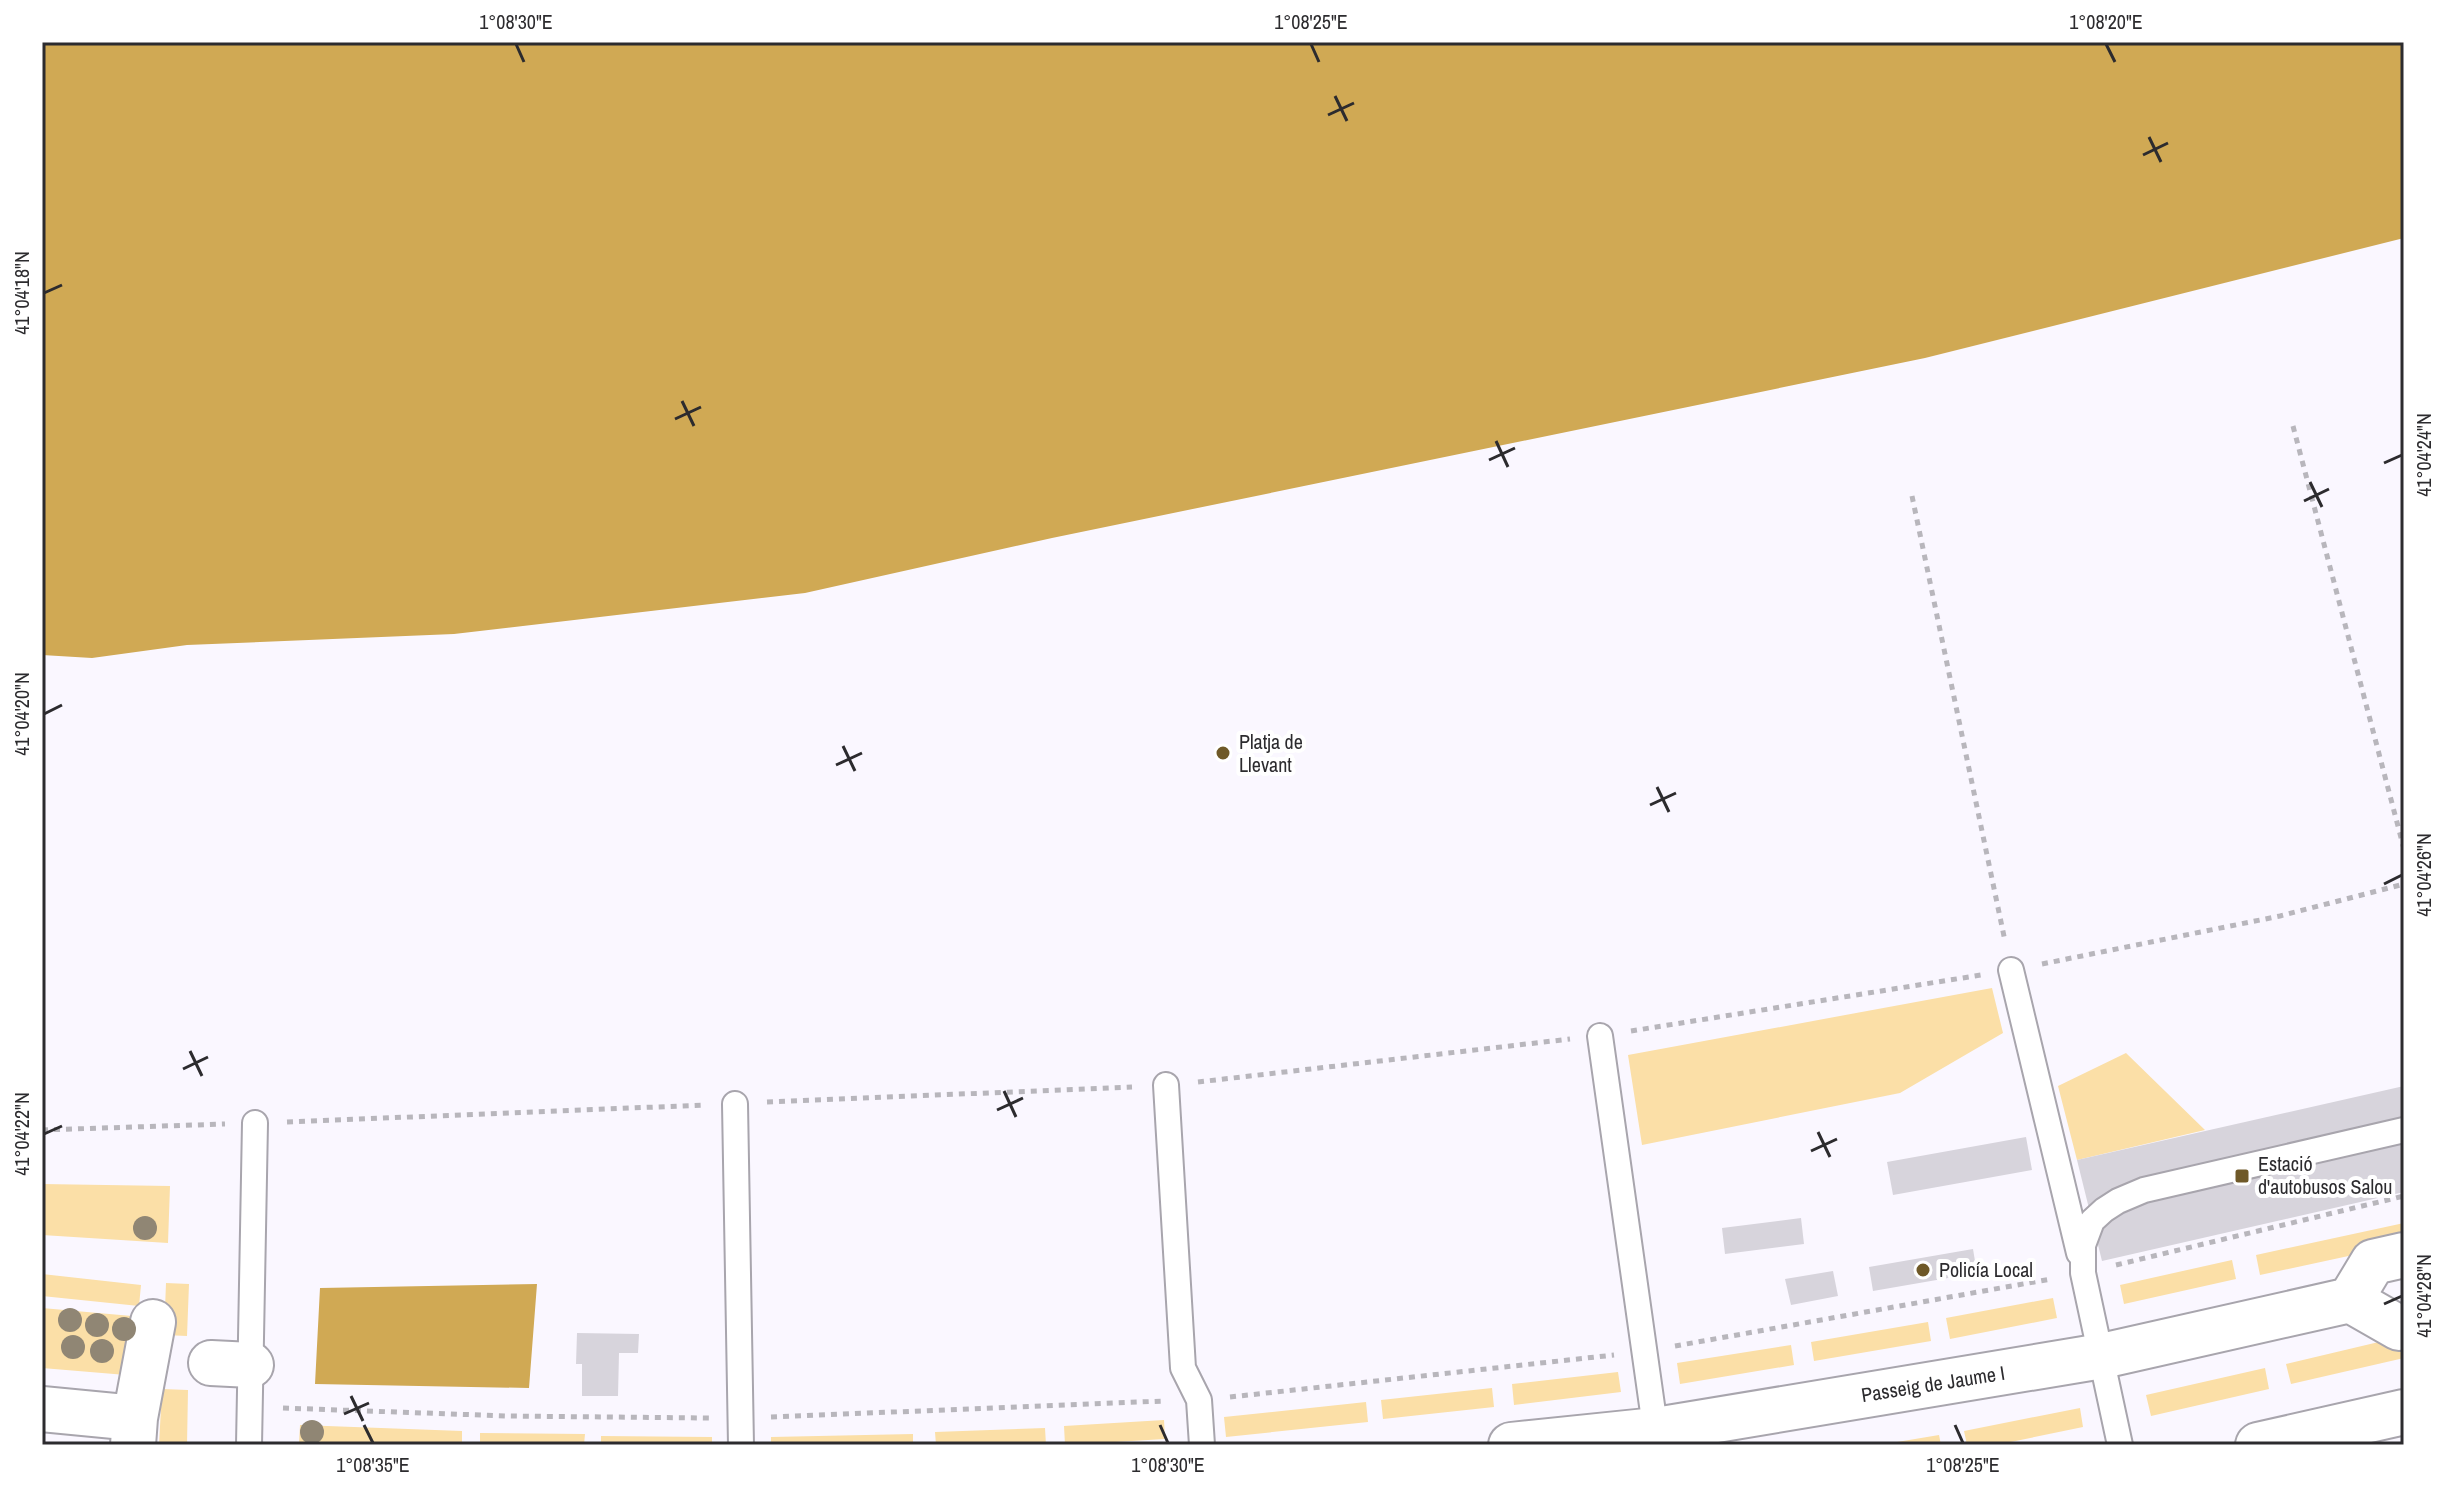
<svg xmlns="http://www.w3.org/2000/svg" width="2446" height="1487" font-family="'Archivo Narrow',sans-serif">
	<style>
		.green { fill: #fbdfa7 }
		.water { fill: #d0a954 }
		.building { fill: #d7d4dc }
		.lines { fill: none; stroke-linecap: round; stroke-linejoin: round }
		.lane-casing { stroke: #a8a5ad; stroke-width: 28 }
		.street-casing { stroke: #a8a5ad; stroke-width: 48 }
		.secondary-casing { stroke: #a8a5ad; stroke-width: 48 }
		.path { stroke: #b8b6bc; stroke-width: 5; stroke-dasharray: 6 6; stroke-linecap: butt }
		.lane { stroke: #fff; stroke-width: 24 }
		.street { stroke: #fff; stroke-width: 44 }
		.secondary { stroke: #fff; stroke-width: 44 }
		.tree { fill: #908674 }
		.ticks { fill: none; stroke: #2c2b2e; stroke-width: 3 }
		.poi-dot { fill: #6f5928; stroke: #fff; stroke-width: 3 }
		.labels { text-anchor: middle; stroke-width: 8; stroke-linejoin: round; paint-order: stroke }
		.poi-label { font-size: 20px; fill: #2c2b2e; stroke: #fff; text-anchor: start }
		.street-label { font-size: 20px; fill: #2c2b2e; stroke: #fff }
		.neatline { fill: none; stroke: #2c2b2e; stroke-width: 3 }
		.ticks-label { font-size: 20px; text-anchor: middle; fill: #2c2b2e }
	</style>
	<rect width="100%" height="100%" fill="#faf7ff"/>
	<path class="green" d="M1992,988L2003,1033L1900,1093L1642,1145L1628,1055Z
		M2126,1053L2205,1130L2077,1160L2058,1086Z
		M42,1184L170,1186L168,1243L42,1235Z
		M2404,1223V1244L2260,1275L2256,1255Z
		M2232,1260L2236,1279L2124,1304L2120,1285Z
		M42,1274L141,1285L139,1306L42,1296Z
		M166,1283L189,1284L187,1336L164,1335Z
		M2053,1298L2057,1318L1950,1339L1946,1318Z
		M42,1308L143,1317L138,1376L42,1368Z
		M1928,1322L1931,1341L1814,1361L1811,1342Z
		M2404,1336V1358L2291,1384L2286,1364Z
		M1791,1345L1794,1365L1680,1384L1677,1363Z
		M2265,1368L2269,1389L2151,1416L2146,1395Z
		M1618,1372L1621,1392L1514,1405L1512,1384Z
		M1492,1388L1494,1407L1383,1419L1381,1400Z
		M162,1389L188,1390L187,1445H159Z
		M1366,1402L1368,1422L1226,1437L1224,1417Z
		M2080,1408L2083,1427L1996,1445H1967L1964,1431Z
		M1164,1420L1165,1439L1065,1445L1064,1426Z
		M300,1425L462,1431V1445L299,1443Z
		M1045,1428L1046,1445H936L935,1432Z
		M480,1433L585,1434L584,1445H480Z
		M913,1434V1445H771V1437Z
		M1939,1435L1941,1445H1879Z
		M601,1436L712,1437V1445H601Z"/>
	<path class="water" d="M42,42H2404V238L1925,358L1052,538L805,593L454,634L187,645L92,658L42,655Z
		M537,1284L529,1388L315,1384L320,1288Z"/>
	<path class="building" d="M2404,1086V1192L2102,1261L2077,1160Z
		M2026,1137L2032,1170L1893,1195L1887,1162Z
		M1801,1218L1804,1244L1725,1254L1722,1228Z
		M1973,1249L1977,1273L1873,1291L1869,1267Z
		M1833,1271L1838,1296L1791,1305L1785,1279Z
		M577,1333L639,1334L638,1353H619L618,1396H582V1364H576Z"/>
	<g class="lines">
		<g class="lane-casing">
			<path id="lane" d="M2011,970L2079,1253
				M1600,1036L1657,1441
				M1166,1085L1183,1368L1199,1400L1202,1445
				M735,1104L741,1445
				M249,1445L255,1123
				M2120,1445L2083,1273V1245L2092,1221L2104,1210L2118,1201L2144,1190L2404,1130"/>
		</g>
		<g class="street-casing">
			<path id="street" d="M2350,1300L2399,1328L2404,1327
				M211,1363L251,1365
				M42,1409L135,1418
				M133,1445L135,1418L153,1322
				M1511,1445L1656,1430L2102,1356L2350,1300L2373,1262L2404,1255"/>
		</g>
		<g class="secondary-casing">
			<path id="secondary" d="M2258,1445L2404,1412"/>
		</g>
		<path class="path" d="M2293,426L2404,849
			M1912,496L2005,941
			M2042,964L2280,916L2404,884
			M1631,1031L1981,975
			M1198,1082L1570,1039
			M767,1102L1132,1087
			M287,1122L705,1105
			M42,1130L225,1124
			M2116,1265L2404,1196
			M1675,1346L2051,1279
			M1230,1397L1614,1355
			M283,1408L508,1416L709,1418
			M771,1417L1164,1401"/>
		<use href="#lane" class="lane"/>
		<use href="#street" class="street"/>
		<use href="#secondary" class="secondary"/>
	</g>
	<g class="tree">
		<circle cx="145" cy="1228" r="12"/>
		<circle cx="70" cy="1320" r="12"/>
		<circle cx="97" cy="1325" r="12"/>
		<circle cx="124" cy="1329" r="12"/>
		<circle cx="73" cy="1347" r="12"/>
		<circle cx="102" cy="1351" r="12"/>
		<circle cx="312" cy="1432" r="12"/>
	</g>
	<path class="ticks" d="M516,44L524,62M1311,44L1319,62M2106,44L2115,62M1335,96L1347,121M1328,115L1354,103M2149,137L2161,162M2143,155L2168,143M44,293L62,285M682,401L694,426M675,419L701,407M1496,441L1508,467M1489,460L1515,448M2384,463L2402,455M2310,482L2322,507M2304,501L2329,489M44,714L62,705M843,746L855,771M836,765L862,753M1657,787L1669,812M1650,805L1676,793M2384,884L2402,875M190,1051L202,1076M183,1069L208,1057M1004,1091L1016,1117M997,1110L1023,1098M1818,1132L1830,1157M44,1134L62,1126M1811,1151L1837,1139M2384,1304L2402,1296M351,1396L363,1421M344,1414L369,1403M364,1425L373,1443M1160,1425L1168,1443M1955,1425L1963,1443"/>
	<g class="poi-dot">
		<circle cx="1223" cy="753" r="8"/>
		<rect x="2234" y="1168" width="16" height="16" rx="4"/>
		<circle cx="1923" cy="1270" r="8"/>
	</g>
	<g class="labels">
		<g class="poi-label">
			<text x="1239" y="749">Platja de<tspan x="1239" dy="23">Llevant</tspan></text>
			<text x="2258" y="1171">Estació<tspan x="2258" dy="23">d'autobusos Salou</tspan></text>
			<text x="1939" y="1277">Policía Local</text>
		</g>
		<g class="street-label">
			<text transform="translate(1933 1384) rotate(-9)" y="7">Passeig de Jaume I</text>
		</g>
	</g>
	<rect width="2446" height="1487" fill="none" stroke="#ffffff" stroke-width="88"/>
	<rect x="44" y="44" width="2358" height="1399" class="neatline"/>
	<g class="ticks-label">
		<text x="516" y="29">1°08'30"E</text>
		<text x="1311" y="29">1°08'25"E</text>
		<text x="2106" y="29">1°08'20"E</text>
		<text transform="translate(22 293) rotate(-90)" y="7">41°04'18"N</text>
		<text transform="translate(2424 455) rotate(-90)" y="7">41°04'24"N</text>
		<text transform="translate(22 714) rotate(-90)" y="7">41°04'20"N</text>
		<text transform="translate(2424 875) rotate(-90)" y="7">41°04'26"N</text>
		<text transform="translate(22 1134) rotate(-90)" y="7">41°04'22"N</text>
		<text transform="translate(2424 1296) rotate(-90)" y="7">41°04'28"N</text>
		<text x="373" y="1472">1°08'35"E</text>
		<text x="1168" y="1472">1°08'30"E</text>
		<text x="1963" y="1472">1°08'25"E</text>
	</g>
</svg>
